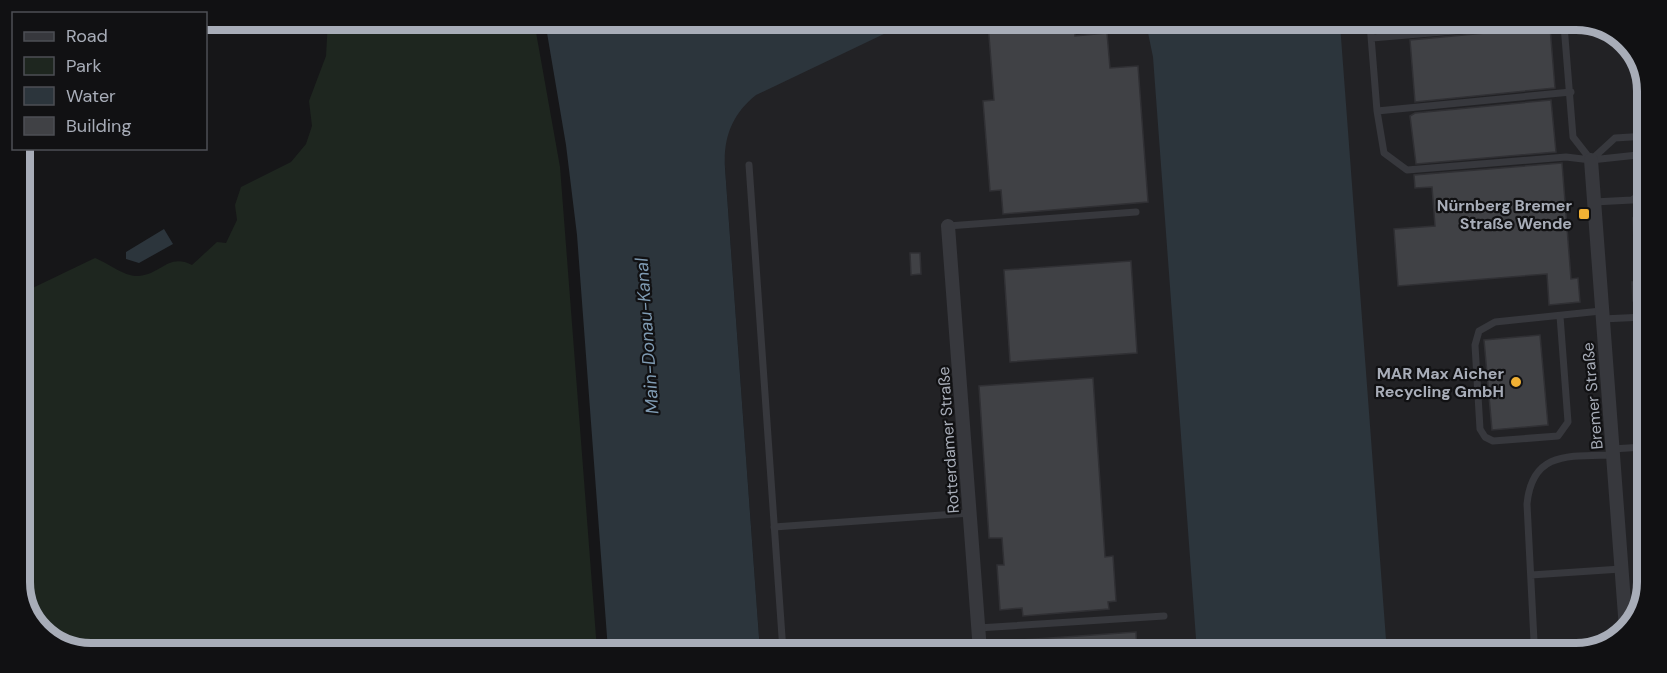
<svg xmlns="http://www.w3.org/2000/svg" width="1667" height="673" font-family="'DM Sans',sans-serif">
	<style>
		.built { fill: #222225 }
		.green { fill: #1e261f }
		.water { fill: #2c353c }
		.building { fill: #404145; stroke: #303034; stroke-width: 1.5 }
		.lines { fill: none; stroke-linecap: round; stroke-linejoin: round }
		.lane { stroke: #37383d; stroke-width: 7 }
		.street { stroke: #37383d; stroke-width: 14 }
		.poi-dot { fill: #f2b134; stroke: #111113; stroke-width: 2 }
		.labels { text-anchor: middle; stroke-width: 4.5; stroke-linejoin: round; paint-order: stroke }
		.poi-label { font-size: 16px; font-weight: bold; fill: #a8adb8; stroke: #111113; text-anchor: end }
		.street-label { font-size: 16px; fill: #a8adb8; stroke: #111113 }
		.water-label { font-size: 18px; font-style: italic; fill: #7f9bb3; stroke: #111113 }
		.rim { fill: none; stroke: #a8adb8; stroke-width: 8 }
	</style>
	<rect width="100%" height="100%" fill="#161618"/>
	<path class="built" d="M708,22L1603,25L1633,48L1647,86L1642,609L1616,641L1576,653L760,651L725,168Z"/>
	<path class="green" d="M328,20L534,21L560,167L597,650L64,648L34,625L20,587V294L95,258C108,263 124,277 139,276C162,274 168,253 192,265L217,242L226,243L237,220L235,205L241,187L291,162L306,144L312,126L309,101L326,56Z"/>
	<path class="water" d="M545,21L909,22L756,95C732,114 723,138 725,168L760,651L608,650L577,235L566,145Z
		M1146,23L1340,24L1387,653L1197,652L1153,57Z
		M164,229L173,244L139,263L126,259V252Z"/>
	<path class="building" d="M988,23H1074L1075,36L1107,33L1110,68L1138,66L1148,202L1003,214L1001,190L990,191L983,101L994,100Z
		M1550,27L1555,88L1415,102L1410,40Z
		M1551,100L1556,152L1416,164L1410,116L1415,113Z
		M1562,163L1571,279L1578,278L1580,302L1549,305L1547,274L1398,286L1394,229L1435,226L1432,187L1415,188L1414,175Z
		M1646,217V242H1634L1633,218Z
		M910,253H920L921,274L911,275Z
		M1131,261L1137,353L1010,362L1004,270Z
		M1645,281V300L1633,301L1632,282Z
		M1540,335L1548,425L1492,430L1484,340Z
		M1093,378L1105,557L1113,556L1116,601L1108,602L1109,609L1023,616L1022,608L1000,610L997,565H1004L1002,538H989L979,386Z
		M1136,632L1137,652H1022L1021,640Z
		M1615,637L1616,641L1576,653H1545V643Z"/>
	<g class="lines">
		<path class="lane" d="M1370,24L1377,111L1384,153L1407,170L1566,157L1591,160L1647,154
			M1564,25L1573,137L1591,160
			M1372,38L1525,25
			M1377,111L1571,92
			M1591,160L1615,138L1647,136
			M749,165L783,651
			M1594,202L1632,200L1646,191
			M948,226L1136,212
			M1560,316L1568,422L1558,436L1493,441L1485,437L1480,429L1475,345L1479,331L1495,322L1601,311
			M1602,319L1645,317
			M1612,449L1644,447
			M774,527L970,513
			M1531,575L1621,569
			M978,628L1164,616
			M1534,641L1527,504C1532,451 1569,456 1613,455"/>
		<path class="street" d="M1591,160L1626,629
			M948,226L980,651"/>
	</g>
	<g class="poi-dot">
		<rect x="1578" y="208" width="12" height="12" rx="3"/>
		<circle cx="1516" cy="382" r="6"/>
	</g>
	<g class="labels">
		<g class="poi-label">
			<text x="1572" y="211">Nürnberg Bremer<tspan x="1572" dy="18">Straße Wende</tspan></text>
			<text x="1504" y="379">MAR Max Aicher<tspan x="1504" dy="18">Recycling GmbH</tspan></text>
		</g>
		<g class="street-label">
			<text transform="translate(1592 396) rotate(-95)" y="6">Bremer Straße</text>
			<text transform="translate(948 440) rotate(-94)" y="6">Rotterdamer Straße</text>
		</g>
		<g class="water-label">
			<text transform="translate(647 336) rotate(-94)" y="6">Main-Donau-Kanal</text>
		</g>
	</g>
	<path d="M0 0H1667V673H0ZM91 30H1576A61 61 0 0 1 1637 91V582A61 61 0 0 1 1576 643H91A61 61 0 0 1 30 582V91A61 61 0 0 1 91 30Z" fill="#111113" fill-rule="evenodd"/>
	<path class="rim" d="M91 30H1576A61 61 0 0 1 1637 91V582A61 61 0 0 1 1576 643H91A61 61 0 0 1 30 582V91A61 61 0 0 1 91 30Z"/>
	<rect x="12" y="12" width="195" height="138" fill="#111113" stroke="#4d4f55" stroke-width="1.5"/>
	<rect x="24" y="32" width="30" height="9" fill="#37383d" stroke="#4d4f55" stroke-width="1.5"/>
	<text x="66" y="42" font-size="18" fill="#a8adb8">Road</text>
	<rect x="24" y="57" width="30" height="18" fill="#1e261f" stroke="#4d4f55" stroke-width="1.5"/>
	<text x="66" y="72" font-size="18" fill="#a8adb8">Park</text>
	<rect x="24" y="87" width="30" height="18" fill="#2c353c" stroke="#4d4f55" stroke-width="1.5"/>
	<text x="66" y="102" font-size="18" fill="#a8adb8">Water</text>
	<rect x="24" y="117" width="30" height="18" fill="#404145" stroke="#4d4f55" stroke-width="1.5"/>
	<text x="66" y="132" font-size="18" fill="#a8adb8">Building</text>
</svg>
